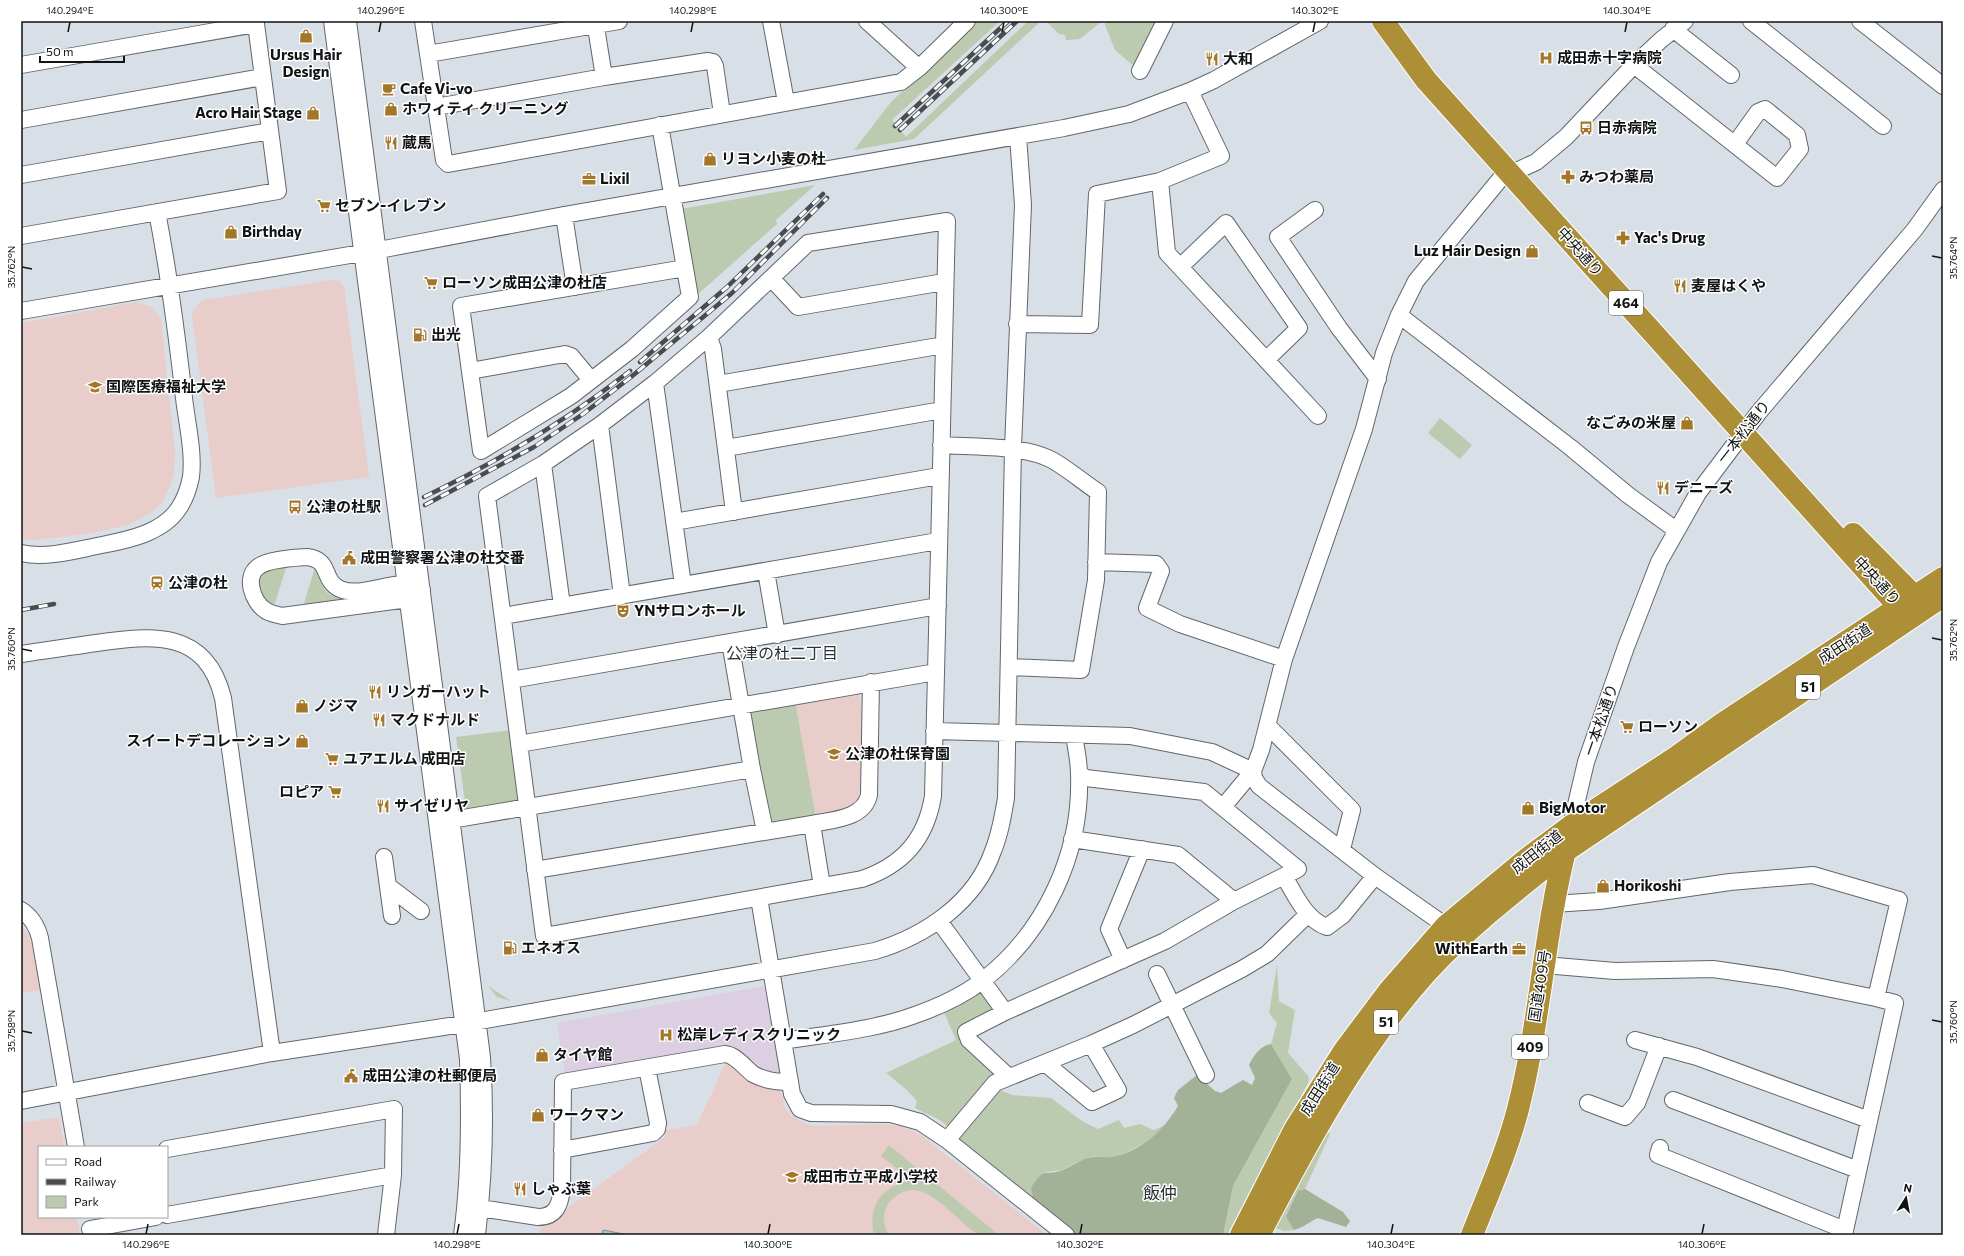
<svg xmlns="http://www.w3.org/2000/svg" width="1964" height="1256" font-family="Commissioner,'Noto Sans JP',sans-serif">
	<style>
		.education { fill: #e8cdca }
		.medical { fill: #ddcfe2 }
		.green { fill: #bccbb0 }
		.forest { fill: #a3b297 }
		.water { fill: #a1c5d1; stroke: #769099 }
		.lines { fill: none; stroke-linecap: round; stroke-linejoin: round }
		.minor-casing { stroke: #61676d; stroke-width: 18 }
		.highway-casing { stroke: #fff; stroke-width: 24 }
		.minor { stroke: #fff; stroke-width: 16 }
		.highway { stroke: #ad8f38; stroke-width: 22 }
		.rail-casing { stroke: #4a4d50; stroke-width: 4.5 }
		.rail { stroke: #fff; stroke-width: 3; stroke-dasharray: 9; stroke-linecap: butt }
		.ticks { fill: none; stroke: #111315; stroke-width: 1.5 }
		.labels { text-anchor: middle; stroke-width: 3; stroke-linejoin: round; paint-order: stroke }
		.shield { fill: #fff; stroke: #585a5b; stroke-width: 1 }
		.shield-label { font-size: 14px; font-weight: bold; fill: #111315 }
		.poi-label { font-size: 15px; font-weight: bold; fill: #111315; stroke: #fff; text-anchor: start }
		.street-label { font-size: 15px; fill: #111315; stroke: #fff }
		.neighbourhood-label { font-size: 16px; fill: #2c3137; stroke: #fff }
		.quarter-label { font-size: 17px; fill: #2c3137; stroke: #fff }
		.neatline { fill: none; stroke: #111315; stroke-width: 1.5 }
		.ticks-label { font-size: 10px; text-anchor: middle; fill: #111315 }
	</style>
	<rect width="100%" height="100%" fill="#d8dfe6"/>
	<path class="education" d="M331,280L339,281L344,287L369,477L216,498L192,316L193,311L199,303L204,300Z
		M137,302L152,307L161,319L175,452L174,475L166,496L159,506L149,514L128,525L87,534L35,540L21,539V323Z
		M858,691L864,715V793L849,812L816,818L795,701Z
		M21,924L32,942L40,990L21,993Z
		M727,1060L780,1089L785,1108L791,1116L806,1124L815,1126L883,1124L903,1127L921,1135L1047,1235H543L539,1231L547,1223L665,1137L664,1131L697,1125Z
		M59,1117L64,1147H39V1217H77L80,1235H21V1123Z"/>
	<path class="medical" d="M764,986L780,1074L774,1076L757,1071L729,1047L565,1076L557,1023Z"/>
	<path class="green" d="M978,21H1000L892,120L906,137L1028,21H1041L914,139L854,150L891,102Z
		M1046,21H1102L1080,39L1066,40L1065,35L1059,34Z
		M1105,21H1162L1136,68L1115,50L1105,25Z
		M815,185L776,220L777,224L697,295L681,209Z
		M1440,418L1472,445L1460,459L1428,433Z
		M287,565L274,606C261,598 254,587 261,572Z
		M315,567C324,581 318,593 339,598L384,594L303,607Z
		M795,701L816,818L771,826L746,710Z
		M512,730L522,800L470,813L466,809L456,737Z
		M1277,965L1279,1001L1295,1010L1288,1053L1309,1077L1308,1083L1227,1235H1223L1233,1186L1292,1079L1271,1044L1277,1023L1269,1013Z
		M488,986L511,1001L497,997Z
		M978,989L996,1007L994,1013L959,1032L995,1072V1078L950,1128L938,1119L915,1108L917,1101L907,1090L886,1073L956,1040L943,1010Z
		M998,1089L1012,1095L1051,1098L1082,1121L1098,1129L1119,1120L1124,1128L1140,1124L1154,1130L1167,1124L1151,1140L1127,1152L1111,1158L1095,1156L1077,1162L1062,1170L1045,1172L1034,1202L960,1141L959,1136Z
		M1326,1131L1330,1134L1305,1189L1298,1192L1286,1215L1294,1230L1284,1231L1275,1228Z
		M889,1145L999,1235C993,1235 983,1237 978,1234C956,1222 928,1178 901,1193C893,1197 887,1203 885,1211C883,1219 884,1228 889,1235H874C867,1205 883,1186 911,1180L881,1156Z"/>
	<path class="forest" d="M1271,1044L1292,1079L1233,1186L1223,1235H1076L1034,1202L1031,1188C1045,1165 1045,1177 1063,1170C1074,1165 1082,1158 1094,1157C1100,1156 1106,1158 1112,1157C1142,1151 1163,1131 1178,1106L1174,1098L1178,1090L1197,1075L1215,1091L1221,1093L1243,1080L1252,1085L1255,1078L1249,1065C1254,1055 1260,1046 1271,1044Z
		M1305,1189L1343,1212L1350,1221L1346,1227L1318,1218C1309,1222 1303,1228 1294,1230L1286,1216L1298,1191Z"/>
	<path class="water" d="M603,1230L629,1235H602Z"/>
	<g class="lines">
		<g class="minor-casing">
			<path id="minor" d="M332,21L468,1059C470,1118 470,1177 462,1235
				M348,21L482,1057C486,1117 484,1176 477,1235
				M423,21L444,160L448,164L901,82L919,68L967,21
				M595,21L604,77
				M771,21L786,102
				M867,21L919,68
				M1751,21L1883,126
				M1860,21L1943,86
				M1673,29L1731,75
				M428,54L619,21
				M21,65L256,24L278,191L21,236
				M1634,65L1777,178L1800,149L1797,135L1765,109L1758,112L1735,144
				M1140,71L1165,21
				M436,107L604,77L708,61L713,62L715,66L722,114
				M21,120L263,77
				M660,125L690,297L632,349L571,396L481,451L461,306L685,268
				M21,175L270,131
				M1160,181L1167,253L1318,416
				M1315,210L1278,237L1339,328L1378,379
				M564,215L575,287
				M947,221L933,796C926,839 903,865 862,879L544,936L487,496L543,464L600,425L655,383L709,337L808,243Z
				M1180,267L1226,223L1299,328L1266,360
				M771,278L798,307L944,282
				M21,311L379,250L564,215L1064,128L1129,114L1190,91L1214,80L1320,21
				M1399,315L1570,447L1628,495L1676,530
				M1017,324L1090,325L1097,194L1160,181L1221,156L1190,91
				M709,337L713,349L734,512
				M470,371L565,354L571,356L591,380
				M655,383L683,585
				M718,384L944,345
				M600,425L622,596
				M941,445C973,447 1025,445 1052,460C1068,469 1083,482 1098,492L1096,580L1081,670L1009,667
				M726,448L942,410
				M543,464L562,606
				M674,522L939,476
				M21,553C47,559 76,550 102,545C128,540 163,533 179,508C185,499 189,487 191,477C194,452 187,424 184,398C177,336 169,274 157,212
				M307,557C332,560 321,580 340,589C359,597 384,584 404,584C410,585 417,588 422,590L408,599L282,616C276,614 270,614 265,610C253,602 244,577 258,567C268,559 294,558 307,557Z
				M1096,562L1156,564L1161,571L1147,608L1180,624L1284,659
				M766,571L777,635
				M503,616L938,541
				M730,642L752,769L765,831
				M21,654C46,650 71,647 96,643C153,635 206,629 223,698L272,1053
				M511,680L938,606
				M1268,726L1352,810L1342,849
				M934,731L1130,736L1212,752L1253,771L1254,778L1259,786L1375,876L1446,926
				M519,744L936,672
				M1223,807L1253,771L1261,750L1284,659L1364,429L1384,353L1399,315L1416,281L1501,178L1536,162L1566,137L1634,65L1662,39L1685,21
				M451,820L752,769
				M812,824L822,886
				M1571,826L1586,762L1626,647L1659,562L1698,493L1759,412L1915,229L1943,190
				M1072,839L1178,855L1234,901
				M384,857L392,916
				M535,870L812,824C831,820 864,819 869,795L871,682
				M1284,876C1295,895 1306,920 1327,927L1343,915L1375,876
				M388,886L421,911
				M759,898L792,1094L800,1109L811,1113L891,1114L920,1122L947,1140L1066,1235
				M1553,904L1599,901L1730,882L1813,875L1899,900L1876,998
				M21,910C32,917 37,926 40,938L76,1147
				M939,921L1005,1012
				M1123,960L1109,929L1142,849
				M1544,965L1615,971L1713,969L1782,979L1876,998L1895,1003L1844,1235
				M1157,974L1206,1075
				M1635,1040L1697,1057L1869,1120
				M784,1041C826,1034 875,1030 915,1015C938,1007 962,996 982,981C1045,933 1082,853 1079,774C1079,761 1076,748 1074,735
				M1045,1063L1092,1102L1118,1090L1091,1044
				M1009,1077L969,1040L966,1032L1005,1012L1165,941L1234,901L1298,869L1204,792L1086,778L1079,774
				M1673,1100L1858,1170
				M21,1101L272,1053L463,1024L875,951C925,936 975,903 993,851C1000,834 1003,816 1006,798L1013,448L1023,205L1018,136
				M1588,1103L1625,1117L1637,1103L1659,1046
				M947,1140L995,1083L1091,1044L1133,1025L1242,969L1267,954L1308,914
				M1660,1148L1658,1155L1845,1230
				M167,1149L394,1109L393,1175L386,1235
				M562,1150L653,1133L657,1129L658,1123L647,1068
				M480,1208L538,1217C556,1217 560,1205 562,1189L563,1082L725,1054C736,1055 745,1068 753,1074C763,1080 779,1083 790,1081
				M167,1215L393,1175
				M90,1229L156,1217"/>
		</g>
		<g class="highway-casing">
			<path id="highway" d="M1383,21L1426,80L1900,608L1912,612
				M1853,534L1914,596L1917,610
				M1241,1235L1295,1129L1344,1051L1389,991L1446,926L1528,858L1571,826L1678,756L1722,724L1943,578
				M1259,1235C1307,1143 1356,1051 1426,973C1467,928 1516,890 1564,852L1943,596
				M1472,1235C1488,1194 1507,1152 1518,1109C1540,1023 1544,933 1566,847"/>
		</g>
		<use href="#minor" class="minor"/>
		<use href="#highway" class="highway"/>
		<g class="rail-casing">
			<path id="rail" d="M895,126L1008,21
				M900,130L1017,21
				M640,362L727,287L823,194
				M424,497C497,462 566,421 630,371
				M425,505L534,447L583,414L631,377L732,293L827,198
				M21,610L54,604"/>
		</g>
		<use href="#rail" class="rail"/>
	</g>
	<path class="ticks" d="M68,32L70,22M379,32L381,22M691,32L693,22M1002,32L1004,22M1313,32L1315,22M1625,32L1627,22M1932,256L1942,258M22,267L32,269M1932,638L1942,640M22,649L32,651M1932,1020L1942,1022M22,1031L32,1033M146,1234L148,1224M457,1234L459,1224M768,1234L770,1224M1080,1234L1082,1224M1391,1234L1393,1224M1702,1234L1704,1224"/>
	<defs>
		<g id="shop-bare" transform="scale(1.08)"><path d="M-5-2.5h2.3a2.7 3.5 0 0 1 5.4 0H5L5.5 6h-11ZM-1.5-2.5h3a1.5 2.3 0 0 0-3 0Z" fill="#a37628" stroke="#fff" stroke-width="2.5" paint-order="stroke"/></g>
		<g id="hospital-bare" transform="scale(1.08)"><path d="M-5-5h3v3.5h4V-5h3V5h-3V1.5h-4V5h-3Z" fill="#a37628" stroke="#fff" stroke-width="2.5" paint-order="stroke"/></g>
		<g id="restaurant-bare" transform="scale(1.08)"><path d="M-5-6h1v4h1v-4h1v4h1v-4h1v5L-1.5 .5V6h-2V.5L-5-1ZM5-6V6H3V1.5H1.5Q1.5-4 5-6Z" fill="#a37628" stroke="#fff" stroke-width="2.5" paint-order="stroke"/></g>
		<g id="cafe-bare" transform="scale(1.08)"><path d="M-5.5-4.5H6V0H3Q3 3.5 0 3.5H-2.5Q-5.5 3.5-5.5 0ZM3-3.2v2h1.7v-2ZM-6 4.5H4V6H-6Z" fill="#a37628" stroke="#fff" stroke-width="2.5" paint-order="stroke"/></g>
		<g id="bus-bare" transform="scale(1.08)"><path d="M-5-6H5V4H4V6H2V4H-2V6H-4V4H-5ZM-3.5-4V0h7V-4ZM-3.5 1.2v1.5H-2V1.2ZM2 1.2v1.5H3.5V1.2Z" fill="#a37628" stroke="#fff" stroke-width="2.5" paint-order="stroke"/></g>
		<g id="pharmacy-bare" transform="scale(1.08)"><path d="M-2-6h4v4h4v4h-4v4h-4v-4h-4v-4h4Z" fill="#a37628" stroke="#fff" stroke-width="2.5" paint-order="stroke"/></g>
		<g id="office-bare" transform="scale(1.08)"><path d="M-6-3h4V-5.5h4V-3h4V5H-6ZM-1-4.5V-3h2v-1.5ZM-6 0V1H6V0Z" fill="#a37628" stroke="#fff" stroke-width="2.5" paint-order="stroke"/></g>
		<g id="supermarket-bare" transform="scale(1.08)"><path d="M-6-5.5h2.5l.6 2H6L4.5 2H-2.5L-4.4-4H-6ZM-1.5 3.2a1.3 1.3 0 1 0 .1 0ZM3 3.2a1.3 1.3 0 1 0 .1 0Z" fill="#a37628" stroke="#fff" stroke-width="2.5" paint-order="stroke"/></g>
		<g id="fuel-bare" transform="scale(1.08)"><path d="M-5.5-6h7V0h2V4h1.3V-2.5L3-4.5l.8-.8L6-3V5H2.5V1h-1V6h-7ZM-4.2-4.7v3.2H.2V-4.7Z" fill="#a37628" stroke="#fff" stroke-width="2.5" paint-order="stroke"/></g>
		<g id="university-bare" transform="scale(1.08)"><path d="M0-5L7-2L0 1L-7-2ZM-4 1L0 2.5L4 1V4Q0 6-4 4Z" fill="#a37628" stroke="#fff" stroke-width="2.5" paint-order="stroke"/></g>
		<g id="civic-bare" transform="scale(1.08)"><path d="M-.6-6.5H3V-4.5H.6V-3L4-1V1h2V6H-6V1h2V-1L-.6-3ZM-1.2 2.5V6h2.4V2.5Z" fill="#a37628" stroke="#fff" stroke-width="2.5" paint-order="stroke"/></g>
		<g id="station-bare" transform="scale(1.08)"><path d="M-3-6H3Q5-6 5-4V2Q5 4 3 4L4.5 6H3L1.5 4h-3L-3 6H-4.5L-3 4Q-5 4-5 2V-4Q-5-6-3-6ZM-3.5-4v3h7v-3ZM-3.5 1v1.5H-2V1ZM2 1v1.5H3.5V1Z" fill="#a37628" stroke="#fff" stroke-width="2.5" paint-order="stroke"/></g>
		<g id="theatre-bare" transform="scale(1.08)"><path d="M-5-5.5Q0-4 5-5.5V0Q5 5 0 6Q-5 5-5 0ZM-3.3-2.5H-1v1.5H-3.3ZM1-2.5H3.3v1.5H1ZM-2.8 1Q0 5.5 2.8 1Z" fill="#a37628" stroke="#fff" stroke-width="2.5" paint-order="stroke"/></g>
		<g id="school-bare" transform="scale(1.08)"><path d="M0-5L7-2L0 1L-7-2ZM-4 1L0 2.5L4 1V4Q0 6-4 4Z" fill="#a37628" stroke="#fff" stroke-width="2.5" paint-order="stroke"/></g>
	</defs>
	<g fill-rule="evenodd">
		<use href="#shop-bare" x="306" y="36"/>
		<use href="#hospital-bare" x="1546" y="58"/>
		<use href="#restaurant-bare" x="1212" y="59"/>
		<use href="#cafe-bare" x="389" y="89"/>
		<use href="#shop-bare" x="391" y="109"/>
		<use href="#shop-bare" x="313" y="113"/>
		<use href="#bus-bare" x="1586" y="128"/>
		<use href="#restaurant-bare" x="391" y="143"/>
		<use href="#shop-bare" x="710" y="159"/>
		<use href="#pharmacy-bare" x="1568" y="177"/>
		<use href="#office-bare" x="589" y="179"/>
		<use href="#supermarket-bare" x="324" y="206"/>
		<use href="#shop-bare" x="231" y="232"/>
		<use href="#pharmacy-bare" x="1623" y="238"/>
		<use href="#shop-bare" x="1532" y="251"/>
		<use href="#supermarket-bare" x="431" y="283"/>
		<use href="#restaurant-bare" x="1680" y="286"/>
		<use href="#fuel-bare" x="420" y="335"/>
		<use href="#university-bare" x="95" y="387"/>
		<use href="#shop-bare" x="1687" y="423"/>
		<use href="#restaurant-bare" x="1663" y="488"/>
		<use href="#bus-bare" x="295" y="507"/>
		<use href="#civic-bare" x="349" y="558"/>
		<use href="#station-bare" x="157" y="583"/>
		<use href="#theatre-bare" x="623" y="611"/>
		<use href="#restaurant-bare" x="375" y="692"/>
		<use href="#shop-bare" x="302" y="706"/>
		<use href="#restaurant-bare" x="379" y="720"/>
		<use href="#supermarket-bare" x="1627" y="727"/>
		<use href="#shop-bare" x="302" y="741"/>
		<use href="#school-bare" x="834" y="754"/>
		<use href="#supermarket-bare" x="332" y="759"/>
		<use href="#supermarket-bare" x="335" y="792"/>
		<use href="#restaurant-bare" x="383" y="806"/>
		<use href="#shop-bare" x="1528" y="808"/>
		<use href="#shop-bare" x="1603" y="886"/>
		<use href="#fuel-bare" x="510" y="948"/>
		<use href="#office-bare" x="1519" y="949"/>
		<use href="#hospital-bare" x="666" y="1035"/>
		<use href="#shop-bare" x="542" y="1055"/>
		<use href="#civic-bare" x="351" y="1076"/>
		<use href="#shop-bare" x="538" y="1115"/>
		<use href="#school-bare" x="792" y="1177"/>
		<use href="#restaurant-bare" x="520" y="1189"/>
	</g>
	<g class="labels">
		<g class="shield">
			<rect x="1609" y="291" width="34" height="24" rx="3"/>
			<rect x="1796" y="675" width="24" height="24" rx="3"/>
			<rect x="1374" y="1010" width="24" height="24" rx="3"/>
			<rect x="1512" y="1035" width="36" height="24" rx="3"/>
		</g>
		<g class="shield-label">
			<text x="1626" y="308">464</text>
			<text x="1808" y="692">51</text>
			<text x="1386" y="1027">51</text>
			<text x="1530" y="1052">409</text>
		</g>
		<g class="poi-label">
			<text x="306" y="60" text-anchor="middle">Ursus Hair<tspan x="306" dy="17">Design</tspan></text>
			<text x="1557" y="63">成田赤十字病院</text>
			<text x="1223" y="64">大和</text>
			<text x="400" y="94">Cafe Vi-vo</text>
			<text x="402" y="114">ホワィティ クリーニング</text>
			<text x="302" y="118" text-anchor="end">Acro Hair Stage</text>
			<text x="1597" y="133">日赤病院</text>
			<text x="402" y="148">蔵馬</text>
			<text x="721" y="164">リヨン小麦の杜</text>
			<text x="1579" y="182">みつわ薬局</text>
			<text x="600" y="184">Lixil</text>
			<text x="335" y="211">セブン-イレブン</text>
			<text x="242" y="237">Birthday</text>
			<text x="1634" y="243">Yac's Drug</text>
			<text x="1521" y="256" text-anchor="end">Luz Hair Design</text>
			<text x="442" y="288">ローソン成田公津の杜店</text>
			<text x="1691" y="291">麦屋はくや</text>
			<text x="431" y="340">出光</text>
			<text x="106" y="392">国際医療福祉大学</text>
			<text x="1676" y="428" text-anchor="end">なごみの米屋</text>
			<text x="1674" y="493">デニーズ</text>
			<text x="306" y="512">公津の杜駅</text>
			<text x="360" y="563">成田警察署公津の杜交番</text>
			<text x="168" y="588">公津の杜</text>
			<text x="634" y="616">YNサロンホール</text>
			<text x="386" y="697">リンガーハット</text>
			<text x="313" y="711">ノジマ</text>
			<text x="390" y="725">マクドナルド</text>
			<text x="1638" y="732">ローソン</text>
			<text x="291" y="746" text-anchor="end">スイートデコレーション</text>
			<text x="845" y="759">公津の杜保育園</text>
			<text x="343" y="764">ユアエルム 成田店</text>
			<text x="324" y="797" text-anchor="end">ロピア</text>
			<text x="394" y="811">サイゼリヤ</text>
			<text x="1539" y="813">BigMotor</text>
			<text x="1614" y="891">Horikoshi</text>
			<text x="521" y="953">エネオス</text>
			<text x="1508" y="954" text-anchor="end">WithEarth</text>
			<text x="677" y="1040">松岸レディスクリニック</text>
			<text x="553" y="1060">タイヤ館</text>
			<text x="362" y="1081">成田公津の杜郵便局</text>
			<text x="549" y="1120">ワークマン</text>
			<text x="803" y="1182">成田市立平成小学校</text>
			<text x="531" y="1194">しゃぶ葉</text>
		</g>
		<g class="street-label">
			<text transform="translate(1580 252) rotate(48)" y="5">中央通り</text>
			<text transform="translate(1744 432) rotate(-52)" y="5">一本松通り</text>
			<text transform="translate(1877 581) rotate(47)" y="5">中央通り</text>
			<text transform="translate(1845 644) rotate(-33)" y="5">成田街道</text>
			<text transform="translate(1601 720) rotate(-71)" y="5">一本松通り</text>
			<text transform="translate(1537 852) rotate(-38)" y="5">成田街道</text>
			<text transform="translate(1540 986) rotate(-81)" y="5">国道409号</text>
			<text transform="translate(1320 1089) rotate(-58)" y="5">成田街道</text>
		</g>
		<g class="neighbourhood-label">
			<text x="782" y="659">公津の杜二丁目</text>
		</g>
		<g class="quarter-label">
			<text x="1160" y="1199">飯仲</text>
		</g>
	</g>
	<rect width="1964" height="1256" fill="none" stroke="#ffffff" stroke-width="44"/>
	<rect x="38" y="1146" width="130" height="72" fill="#ffffff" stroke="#a0a1a1"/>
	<rect x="46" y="1159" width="20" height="6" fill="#ffffff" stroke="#a0a1a1"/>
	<text x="74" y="1166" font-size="12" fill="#111315">Road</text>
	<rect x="46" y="1179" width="20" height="6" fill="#4a4d50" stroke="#a0a1a1"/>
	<text x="74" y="1186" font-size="12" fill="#111315">Railway</text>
	<rect x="46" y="1196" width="20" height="12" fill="#bccbb0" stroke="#a0a1a1"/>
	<text x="74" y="1206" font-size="12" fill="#111315">Park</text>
	<g transform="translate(1906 1198) rotate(11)" stroke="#ffffff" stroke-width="3" paint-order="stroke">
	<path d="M0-3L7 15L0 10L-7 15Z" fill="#111315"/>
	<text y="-6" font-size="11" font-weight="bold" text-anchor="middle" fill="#111315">N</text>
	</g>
	<path d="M40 56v6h84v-6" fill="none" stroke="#111315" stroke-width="2"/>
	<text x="46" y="56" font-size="12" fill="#111315" stroke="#ffffff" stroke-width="3" paint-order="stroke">50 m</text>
	<rect x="22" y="22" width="1920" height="1212" class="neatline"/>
	<g class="ticks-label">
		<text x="70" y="14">140.294°E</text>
		<text x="381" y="14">140.296°E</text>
		<text x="693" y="14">140.298°E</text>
		<text x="1004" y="14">140.300°E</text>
		<text x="1315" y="14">140.302°E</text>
		<text x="1627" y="14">140.304°E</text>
		<text transform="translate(1953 258) rotate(-90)" y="4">35.764°N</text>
		<text transform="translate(11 267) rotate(-90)" y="4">35.762°N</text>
		<text transform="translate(1953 640) rotate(-90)" y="4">35.762°N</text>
		<text transform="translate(11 649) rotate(-90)" y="4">35.760°N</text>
		<text transform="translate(1953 1022) rotate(-90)" y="4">35.760°N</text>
		<text transform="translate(11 1031) rotate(-90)" y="4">35.758°N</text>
		<text x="146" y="1248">140.296°E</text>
		<text x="457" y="1248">140.298°E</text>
		<text x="768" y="1248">140.300°E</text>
		<text x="1080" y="1248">140.302°E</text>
		<text x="1391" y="1248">140.304°E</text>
		<text x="1702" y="1248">140.306°E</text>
	</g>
</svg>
